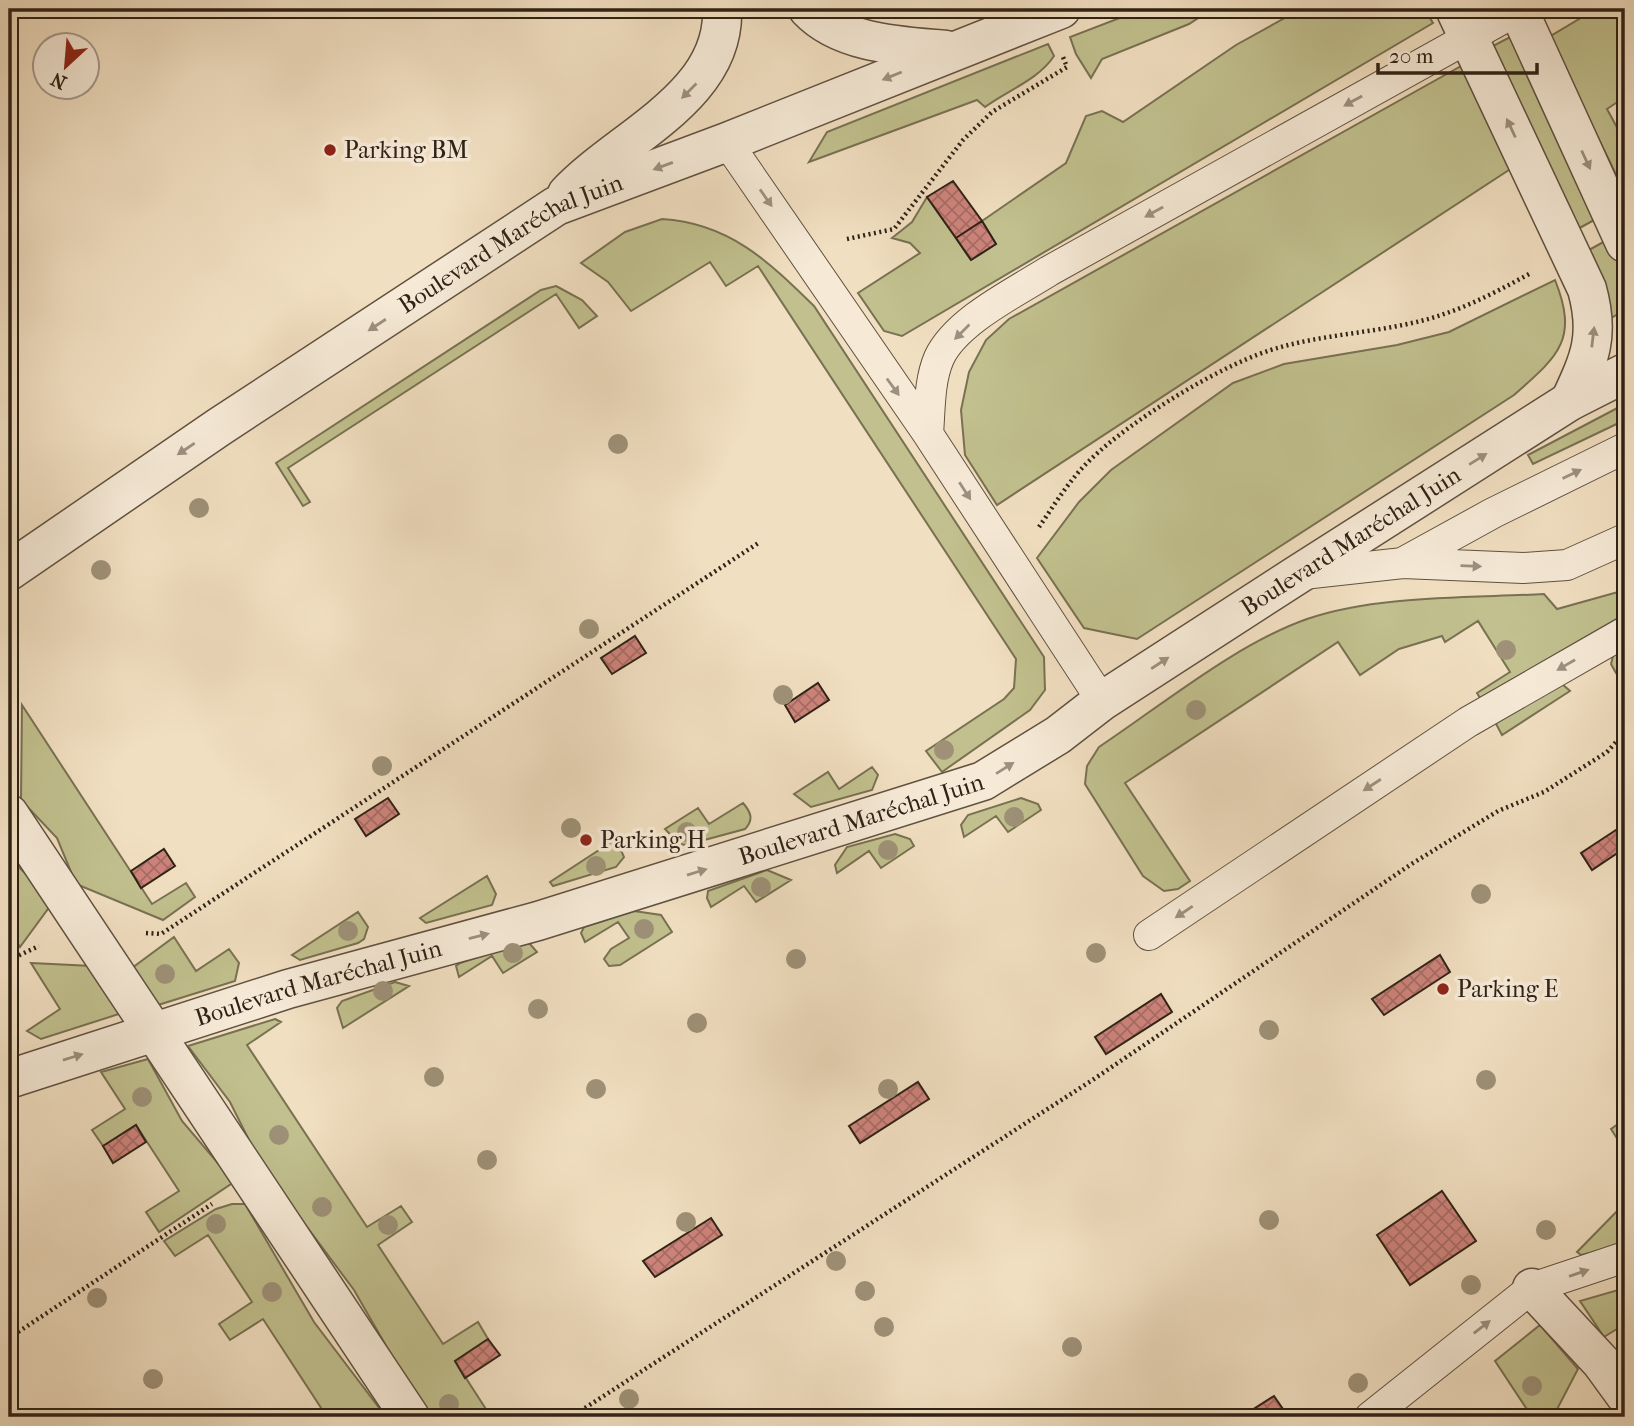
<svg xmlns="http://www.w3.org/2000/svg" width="1634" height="1426" font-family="'IM FELL French Canon',serif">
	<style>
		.green { fill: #c1c08e; stroke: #787152; stroke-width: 2 }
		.building { fill: url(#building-cross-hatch); stroke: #2f2216; stroke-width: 2 }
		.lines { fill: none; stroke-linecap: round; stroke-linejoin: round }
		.lane-casing { stroke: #605141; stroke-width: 32 }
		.street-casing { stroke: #605141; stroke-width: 41 }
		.path { stroke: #2f2216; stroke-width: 4.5; stroke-dasharray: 2 3.5; stroke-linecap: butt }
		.lane { stroke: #f6ead7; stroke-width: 30 }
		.street { stroke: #f6ead7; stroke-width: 38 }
		.tree { fill: #9e9177 }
		.oneway { fill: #9c9080 }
		.poi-dot { fill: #8f2418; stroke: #f6ead7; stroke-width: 2.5 }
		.labels { text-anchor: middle; stroke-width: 7; stroke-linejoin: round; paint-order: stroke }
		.poi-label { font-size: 24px; fill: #2f2216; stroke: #f6ead7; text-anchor: start }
		.street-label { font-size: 24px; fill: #2f2216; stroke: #f6ead7 }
	</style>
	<defs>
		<pattern id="building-cross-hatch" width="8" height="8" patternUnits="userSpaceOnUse" patternTransform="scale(1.75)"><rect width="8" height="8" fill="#cd837b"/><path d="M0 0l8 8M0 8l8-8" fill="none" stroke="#a76b64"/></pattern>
	</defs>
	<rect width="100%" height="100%" fill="#f1dfc1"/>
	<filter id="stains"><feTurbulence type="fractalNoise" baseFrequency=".00286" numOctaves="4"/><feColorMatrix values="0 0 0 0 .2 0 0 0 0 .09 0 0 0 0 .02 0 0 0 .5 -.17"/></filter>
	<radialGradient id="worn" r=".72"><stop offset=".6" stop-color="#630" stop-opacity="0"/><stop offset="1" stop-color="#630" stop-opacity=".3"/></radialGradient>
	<path class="green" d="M1143,9H1212L1189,24L1102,59L1091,78L1076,54L1070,37Z
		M1301,9H1424L1433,23L902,336L884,331L858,293L920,253L910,243L892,238L912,222L927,197L971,260L996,244L982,221L1066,163L1086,116L1102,111L1123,122L1236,45Z
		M1596,9H1625V97L1607,109L1625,142V193L1549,37Z
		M1512,36L1596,219L1576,230L1491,47Z
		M1048,44L1054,56C1038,80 1008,90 985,107L977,100L809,162L827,132Z
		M1461,66L1515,166L997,505L965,455L961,410L969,372L986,340L1009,319Z
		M662,219C729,223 768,261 814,306L1044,657L1045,690L1030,710L942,772L926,751L1004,699L1014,688L1016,659L758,266L726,286L710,262L631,311L608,282L581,263L625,232Z
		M1607,240L1625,276V310L1611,318L1587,251Z
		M1555,280C1579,340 1558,356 1514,395L1137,639L1084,628L1037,558L1079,502L1111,470L1233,383L1284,364L1397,345L1449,332Z
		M556,286L582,300L597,316L579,328L556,294L288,468L310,502L303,506L276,463L541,290Z
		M1625,404V420L1533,464L1528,455Z
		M1625,590V614L1480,698L1477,693L1510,672L1478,621L1445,642L1442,636L1399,649L1360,675L1338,642L1125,783L1190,881L1178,889L1164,891L1143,876L1085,784L1087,766L1099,747C1162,705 1236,644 1307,619C1376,595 1470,598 1544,594L1557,609Z
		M1625,649V667L1616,673L1611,664L1613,656Z
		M1562,684L1570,691L1502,735L1495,722Z
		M22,705L152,904L186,883L195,897L163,920L76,884L57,838L21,800Z
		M872,767L878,775L872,790L811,807L794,794L828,772L839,789Z
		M1021,798L1038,804L1041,810L1008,832L996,816L964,837L961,825L968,815Z
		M743,803C751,812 754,820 745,829L686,845L679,844L665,829L698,808L709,824Z
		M895,834L910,839L914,846L881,868L869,851L837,873L835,865L847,847Z
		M616,839L624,857L616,867L553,886L550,882Z
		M9,850L13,861L53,902L20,947L9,930Z
		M767,870L791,880L756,902L744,886L711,907L707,898L708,891Z
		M487,876L496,894L492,905L426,923L420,918Z
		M634,911L661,915L672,932L620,965L609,966L604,959L611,949L629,938L618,922L585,942L581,933L584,927Z
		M358,912L368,927L364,939L358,943L300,960L292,955Z
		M174,937L196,971L229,949L239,963L235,981L158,1005L132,968Z
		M522,943L530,944L537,952L503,973L492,956L459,977L456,966L460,963Z
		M31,963L92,966L122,1013L41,1039L27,1031L60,1009Z
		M395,982L409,986L343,1028L337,1008L342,1001Z
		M275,1019L281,1022L247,1045L367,1227L401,1206L412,1222L378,1245L443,1344L478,1322L488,1339L455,1361L491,1417H427L354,1290L263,1168L230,1102L188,1046Z
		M148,1059L182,1121L234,1182L159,1232L146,1212L179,1191L136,1125L103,1146L92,1130L125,1109L101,1072Z
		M1625,1119V1143L1618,1140L1611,1129Z
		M1625,1203V1245L1581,1255L1577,1252Z
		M232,1204H245L314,1322L386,1417H327L263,1319L230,1340L219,1324L252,1302L208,1235L175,1256L164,1241L216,1209Z
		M1625,1288V1324L1604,1337L1580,1301Z
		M1540,1325L1578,1369L1553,1417H1532L1495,1361Z"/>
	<path class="building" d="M953,181L982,221L956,238L927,197Z
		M982,221L996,244L971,260L956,238Z
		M635,636L646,653L612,674L601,658Z
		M818,683L829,700L795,722L785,705Z
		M388,798L399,814L366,836L355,819Z
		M1625,824V848L1592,870L1581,853Z
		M164,849L175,866L141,888L131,871Z
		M1440,955L1450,972L1384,1015L1372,999Z
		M1161,994L1172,1012L1106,1054L1095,1037Z
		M918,1082L929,1099L860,1143L849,1126Z
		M136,1125L146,1142L113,1163L103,1146Z
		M1442,1191L1476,1241L1410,1285L1377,1235Z
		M711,1218L722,1235L655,1277L643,1261Z
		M488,1339L500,1355L465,1378L455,1361Z
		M1274,1396L1285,1412L1277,1417H1241Z"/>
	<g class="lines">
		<g class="lane-casing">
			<path id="lane" d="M727,142L928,434L1102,701
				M928,434C930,410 929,381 939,358C956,321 1016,292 1049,271L1520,9
				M1404,562L1493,513L1625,448
				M1303,574L1403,563L1523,568L1567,565L1625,539
				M1149,935L1468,722L1625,632
				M1370,1417L1532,1288L1625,1257"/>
		</g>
		<g class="street-casing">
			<g id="street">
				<path d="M808,9C841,44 901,46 946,50"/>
				<path d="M1455,9L1587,289C1600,336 1590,358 1570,401"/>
				<path d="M1518,9L1625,243"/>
				<path d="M567,194C619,138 726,97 722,9"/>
				<path id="s1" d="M9,571L219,427L556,206L727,142L1061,9"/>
				<path d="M9,814L410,1417"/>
				<path id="s2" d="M9,1079L288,989L538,921L983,781L1058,735L1102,701L1297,575L1570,401L1625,373"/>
				<path d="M1532,1288L1601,1362L1625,1395"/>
			</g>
		</g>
		<path class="path" d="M847,239L894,229L963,140L992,112L1067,67L1063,57
			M1039,527C1055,504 1070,479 1090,460C1131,420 1226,361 1281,347C1324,335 1368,333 1412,323C1454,314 1491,295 1529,274
			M146,933L161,934L760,542
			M9,960L39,946
			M9,1338L212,1204
			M571,1417L1094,1079L1413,863L1498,811L1544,792L1607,752L1625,732"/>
		<use href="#lane" class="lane"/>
		<use href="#street" class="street"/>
	</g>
	<g class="tree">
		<circle cx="618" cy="444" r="10"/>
		<circle cx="199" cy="508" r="10"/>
		<circle cx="101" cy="570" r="10"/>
		<circle cx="589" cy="629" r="10"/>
		<circle cx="1506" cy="650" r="10"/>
		<circle cx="783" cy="695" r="10"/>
		<circle cx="1196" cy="710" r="10"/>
		<circle cx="944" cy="750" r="10"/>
		<circle cx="382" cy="766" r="10"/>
		<circle cx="1014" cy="817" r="10"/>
		<circle cx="571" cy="828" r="10"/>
		<circle cx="687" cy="832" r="10"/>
		<circle cx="888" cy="850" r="10"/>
		<circle cx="596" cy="866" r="10"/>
		<circle cx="761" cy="887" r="10"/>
		<circle cx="1481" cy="894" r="10"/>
		<circle cx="644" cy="929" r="10"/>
		<circle cx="348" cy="931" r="10"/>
		<circle cx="513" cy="953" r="10"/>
		<circle cx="1096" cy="953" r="10"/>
		<circle cx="796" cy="959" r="10"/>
		<circle cx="165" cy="974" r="10"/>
		<circle cx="383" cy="991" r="10"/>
		<circle cx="538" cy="1009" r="10"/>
		<circle cx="697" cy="1023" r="10"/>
		<circle cx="1269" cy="1030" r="10"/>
		<circle cx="434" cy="1077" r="10"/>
		<circle cx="1486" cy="1080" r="10"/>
		<circle cx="596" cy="1089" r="10"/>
		<circle cx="888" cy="1089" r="10"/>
		<circle cx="142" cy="1097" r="10"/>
		<circle cx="279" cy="1135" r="10"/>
		<circle cx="487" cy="1160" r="10"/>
		<circle cx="322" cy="1207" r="10"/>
		<circle cx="1269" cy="1220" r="10"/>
		<circle cx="686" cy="1222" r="10"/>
		<circle cx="216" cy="1224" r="10"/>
		<circle cx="388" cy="1225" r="10"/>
		<circle cx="1546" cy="1230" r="10"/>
		<circle cx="836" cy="1261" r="10"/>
		<circle cx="1471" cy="1285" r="10"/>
		<circle cx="865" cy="1291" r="10"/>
		<circle cx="272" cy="1292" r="10"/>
		<circle cx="97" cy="1298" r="10"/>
		<circle cx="884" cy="1327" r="10"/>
		<circle cx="1072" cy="1347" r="10"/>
		<circle cx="153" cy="1379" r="10"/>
		<circle cx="1358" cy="1383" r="10"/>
		<circle cx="1532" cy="1386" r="10"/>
		<circle cx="629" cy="1399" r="10"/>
		<circle cx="449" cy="1404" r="10"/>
	</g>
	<defs><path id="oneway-solid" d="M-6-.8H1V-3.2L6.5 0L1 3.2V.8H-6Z" transform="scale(1.75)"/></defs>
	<g class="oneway">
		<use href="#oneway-solid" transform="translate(892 76) rotate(158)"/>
		<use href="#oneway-solid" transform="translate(689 91) rotate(135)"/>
		<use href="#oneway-solid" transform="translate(1353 101) rotate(151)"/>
		<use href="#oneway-solid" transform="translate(1511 128) rotate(-115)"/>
		<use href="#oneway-solid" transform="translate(1586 160) rotate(65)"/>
		<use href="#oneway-solid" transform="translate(663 166) rotate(160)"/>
		<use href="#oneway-solid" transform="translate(766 198) rotate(55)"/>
		<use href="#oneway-solid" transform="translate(1154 212) rotate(151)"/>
		<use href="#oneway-solid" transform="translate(377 325) rotate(147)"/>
		<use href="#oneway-solid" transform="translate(962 332) rotate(135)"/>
		<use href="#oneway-solid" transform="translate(1593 337) rotate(-83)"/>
		<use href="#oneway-solid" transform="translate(893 387) rotate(54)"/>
		<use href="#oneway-solid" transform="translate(186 449) rotate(146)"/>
		<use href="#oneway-solid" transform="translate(1478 459) rotate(-32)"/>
		<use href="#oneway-solid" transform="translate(1572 474) rotate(-26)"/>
		<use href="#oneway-solid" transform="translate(965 491) rotate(57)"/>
		<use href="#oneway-solid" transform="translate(1471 566) rotate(2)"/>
		<use href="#oneway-solid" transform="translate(1160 663) rotate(-33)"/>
		<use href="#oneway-solid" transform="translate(1566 665) rotate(150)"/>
		<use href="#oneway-solid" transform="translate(1005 768) rotate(-32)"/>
		<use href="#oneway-solid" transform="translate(1372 785) rotate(147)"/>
		<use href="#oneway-solid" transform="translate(697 872) rotate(-17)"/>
		<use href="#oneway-solid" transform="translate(1184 912) rotate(146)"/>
		<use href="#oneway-solid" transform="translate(479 936) rotate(-14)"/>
		<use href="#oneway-solid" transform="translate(73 1057) rotate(-17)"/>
		<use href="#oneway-solid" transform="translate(1579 1273) rotate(-19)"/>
		<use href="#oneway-solid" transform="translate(1482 1327) rotate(-38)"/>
	</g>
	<g class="poi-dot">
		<circle cx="330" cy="150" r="7"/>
		<circle cx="586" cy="840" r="7"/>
		<circle cx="1443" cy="989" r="7"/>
	</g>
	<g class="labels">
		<g class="poi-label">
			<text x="344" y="158">Parking BM</text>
			<text x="600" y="848">Parking H</text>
			<text x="1457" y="997">Parking E</text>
		</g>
		<g class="street-label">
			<text dy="8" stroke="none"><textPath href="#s1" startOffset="600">Boulevard Maréchal Juin</textPath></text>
			<text dy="8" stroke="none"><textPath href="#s2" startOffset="1458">Boulevard Maréchal Juin</textPath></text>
			<text dy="8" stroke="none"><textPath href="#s2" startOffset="891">Boulevard Maréchal Juin</textPath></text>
			<text dy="8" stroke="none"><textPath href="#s2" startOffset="324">Boulevard Maréchal Juin</textPath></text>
		</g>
	</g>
	<rect width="1634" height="1426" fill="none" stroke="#f1dfc1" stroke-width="35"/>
	<rect x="10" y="10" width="1613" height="1405" fill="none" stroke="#2f2216" stroke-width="3.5"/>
	<rect x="18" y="18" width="1599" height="1391" fill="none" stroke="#2f2216" stroke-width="2"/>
	<g transform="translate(66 66) rotate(206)"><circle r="33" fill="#f6ead7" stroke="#a69a8a" stroke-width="2"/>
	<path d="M0-5L12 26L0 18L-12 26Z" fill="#8f2418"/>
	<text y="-10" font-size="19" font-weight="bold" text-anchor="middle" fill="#2f2216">N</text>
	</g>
	<path d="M1378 63v10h159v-10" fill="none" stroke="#2f2216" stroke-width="3.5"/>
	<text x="1389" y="63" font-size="21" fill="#2f2216" stroke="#f6ead7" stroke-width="5" paint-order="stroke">20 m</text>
	<rect width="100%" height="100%" filter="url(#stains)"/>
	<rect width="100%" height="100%" fill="url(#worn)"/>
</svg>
